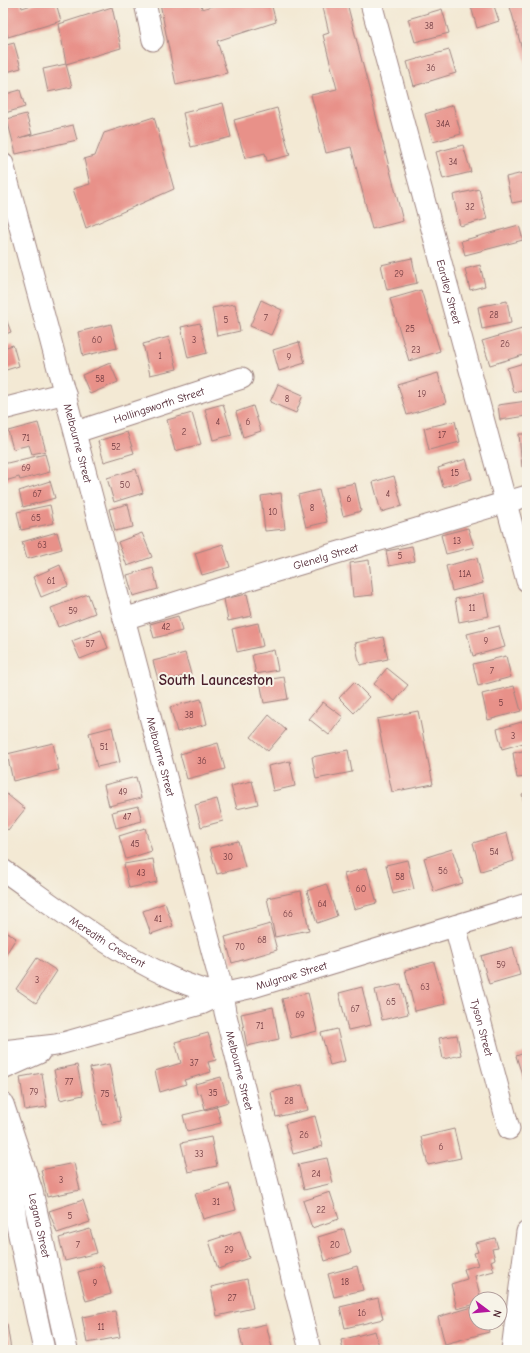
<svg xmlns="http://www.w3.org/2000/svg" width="530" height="1353" font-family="'Comic Neue',sans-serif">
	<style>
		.building { fill: #e89189 }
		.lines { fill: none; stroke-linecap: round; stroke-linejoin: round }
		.minor-casing { stroke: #9e8480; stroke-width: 23 }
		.minor { stroke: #fff; stroke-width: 21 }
		.labels { text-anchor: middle; stroke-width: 4; stroke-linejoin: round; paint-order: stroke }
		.number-label { font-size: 9px; fill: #723c42 }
		.street-label { font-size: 11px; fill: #4a1f2b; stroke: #f7f3e8 }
		.district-label { font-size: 15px; font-weight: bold; fill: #4a1f2b; stroke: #f7f3e8 }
	</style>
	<rect width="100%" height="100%" fill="#f7f3e8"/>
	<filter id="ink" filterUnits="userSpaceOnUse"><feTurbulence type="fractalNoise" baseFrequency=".025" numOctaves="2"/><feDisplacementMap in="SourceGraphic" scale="8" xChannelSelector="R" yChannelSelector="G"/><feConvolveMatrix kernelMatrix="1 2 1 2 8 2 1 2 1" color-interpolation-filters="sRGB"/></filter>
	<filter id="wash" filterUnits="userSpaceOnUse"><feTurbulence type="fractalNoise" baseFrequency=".012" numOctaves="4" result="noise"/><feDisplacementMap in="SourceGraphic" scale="16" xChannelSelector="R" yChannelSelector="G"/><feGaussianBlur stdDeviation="0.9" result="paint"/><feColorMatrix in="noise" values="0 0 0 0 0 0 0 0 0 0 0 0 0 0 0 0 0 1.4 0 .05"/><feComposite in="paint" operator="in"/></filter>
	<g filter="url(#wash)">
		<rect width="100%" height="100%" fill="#f3e9d4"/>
		<g id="blocks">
			<path class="building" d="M4,3H21L22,8L38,3H56L61,21L8,37L3,21V14L7,13Z
				M160,3H201L202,9L222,3H271L276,22L217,41L227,73L176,85Z
				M322,3H347L403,221L372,229L351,147L326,153L311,95L337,89L323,35L329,33Z
				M470,3H493L499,21L477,28Z
				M509,3H527V67Z
				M112,7L121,48L66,64L59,24Z
				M442,9L449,33L415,42L408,19Z
				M14,43L21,68L3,73V46Z
				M449,50L456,73L414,86L407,62Z
				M66,64L72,87L48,92L43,69Z
				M20,90L25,107L5,113L3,106V95Z
				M223,103L231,137L191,147L183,113Z
				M453,105L461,134L433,142L425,114Z
				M277,108L290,155L267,161L265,153L245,158L234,120Z
				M26,114L32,134L19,138L73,125L77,140L16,154L7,119Z
				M154,117L174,189L86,228L73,189L90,184L84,159L95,156L104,133Z
				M463,145L471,172L443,179L436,152Z
				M527,172V200L512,203L506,177Z
				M479,189L487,219L460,226L453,195Z
				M519,225L523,240L465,255L461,241Z
				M412,258L417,283L387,290L381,265Z
				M480,265L485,286L470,290L465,269Z
				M421,290L440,351L409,361L390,299Z
				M261,300L282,310L271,335L250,326Z
				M507,301L511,323L482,329L478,307Z
				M235,304L240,331L217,336L212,308Z
				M3,311L11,332L3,335Z
				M200,323L207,353L188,358L181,327Z
				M111,324L117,348L83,356L78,332Z
				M522,329L527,348V354L490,365L482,341Z
				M169,337L177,369L150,375L143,344Z
				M299,342L305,363L279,371L273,350Z
				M13,345L19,366L3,371V348Z
				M527,362V389L513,392L507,368Z
				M110,363L118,382L90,394L82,375Z
				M438,373L446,403L407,415L398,385Z
				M278,384L303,395L296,413L270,402Z
				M527,401V416L500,420L498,405Z
				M223,404L232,435L213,440L205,409Z
				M253,406L261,431L243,437L236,412Z
				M192,413L201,444L175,451L167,420Z
				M455,421L460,442L429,450L424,428Z
				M38,423L46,451L32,454L29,445L13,449L8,431Z
				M127,432L134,453L104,462L98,441Z
				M519,434H527V466L522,467Z
				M45,454L50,472L20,480L19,477L5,481L3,474V464Z
				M466,459L472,479L443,487L438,468Z
				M136,469L143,493L114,502L107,478Z
				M394,476L402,506L381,512L373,482Z
				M50,481L55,498L23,507L19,491Z
				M355,483L361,511L343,516L336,487Z
				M319,490L327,522L306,527L298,495Z
				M281,493L285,529L265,531L261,496Z
				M128,504L133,527L115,531L109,509Z
				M50,505L54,523L21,530L17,512Z
				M468,528L474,547L446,554L441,535Z
				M57,532L62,549L27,559L22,542Z
				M142,533L152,557L127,566L118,542Z
				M223,544L230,567L202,575L195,553Z
				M412,546L415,561L389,566L386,551Z
				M477,558L483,583L452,591L446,566Z
				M369,560L373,595L353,597L350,563Z
				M60,565L68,586L41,597L33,577Z
				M153,568L158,589L133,596L127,575Z
				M484,593L489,616L459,622L455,599Z
				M88,594L95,613L58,627L51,608Z
				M247,594L252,616L228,621L224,599Z
				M178,616L182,631L154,638L150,624Z
				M258,623L263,646L237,652L232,629Z
				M499,626L505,647L473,656L467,634Z
				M101,630L108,648L80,659L72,641Z
				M383,637L388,659L360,665L355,643Z
				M274,650L278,670L256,674L252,655Z
				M185,653L191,674L159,683L153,661Z
				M506,656L511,677L478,686L473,664Z
				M387,668L408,685L395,701L374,684Z
				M284,677L288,699L264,703L260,681Z
				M354,682L369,697L354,713L339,698Z
				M514,686L521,711L488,720L482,694Z
				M201,699L207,724L177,732L170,707Z
				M323,702L343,717L329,735L309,719Z
				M418,711L433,784L392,792L377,719Z
				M269,715L286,730L268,751L251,737Z
				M525,721L527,729V742L502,749L497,729Z
				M112,727L120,762L97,767L89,733Z
				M53,743L59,770L13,781L7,754Z
				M218,743L225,769L187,779L180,754Z
				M348,750L352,772L316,779L312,757Z
				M527,750V777L517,778L513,753Z
				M290,761L295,786L273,791L268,766Z
				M136,777L141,798L109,806L104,785Z
				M252,781L258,804L237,809L231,786Z
				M3,791L25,809L8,830L3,826Z
				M527,793V813H526L522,794Z
				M217,799L223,821L201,827L195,805Z
				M138,806L142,821L116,828L112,812Z
				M145,828L152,851L126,859L119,836Z
				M507,833L514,861L481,871L473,843Z
				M238,841L245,867L217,874L210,848Z
				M452,849L463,883L434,892L424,858Z
				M153,859L157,882L129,888L124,864Z
				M407,860L414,889L393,894L386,865Z
				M367,868L377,903L354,909L344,874Z
				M326,884L337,916L317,923L307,891Z
				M301,891L309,930L275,937L267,898Z
				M165,903L173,926L151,934L143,911Z
				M270,924L277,950L232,963L225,937Z
				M3,930L16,938L3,959Z
				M513,947L520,975L489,984L481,956Z
				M37,958L57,971L36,1003L16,989Z
				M434,962L445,1004L415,1011L405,970Z
				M401,984L408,1014L382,1020L375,990Z
				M362,987L371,1025L348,1030L339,993Z
				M308,993L317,1031L291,1038L282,999Z
				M273,1007L279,1039L247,1046L241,1014Z
				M337,1029L345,1061L330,1065L321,1033Z
				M208,1033L216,1060L208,1062L211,1072L184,1080L186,1084L160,1092L155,1071L181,1063L175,1042Z
				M457,1035L461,1055L443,1059L439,1038Z
				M527,1052V1090L516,1056Z
				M109,1064L121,1121L102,1125L90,1068Z
				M77,1065L83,1095L60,1100L54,1070Z
				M42,1073L47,1107L25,1110L20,1077Z
				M221,1077L228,1102L205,1109L201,1093L197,1094L195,1084Z
				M302,1085L308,1110L276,1117L271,1092Z
				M217,1107L221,1123L187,1131L183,1115Z
				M315,1116L323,1146L293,1154L285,1124Z
				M454,1129L461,1158L428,1165L421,1137Z
				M211,1137L217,1166L188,1172L181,1143Z
				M327,1158L333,1183L304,1190L298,1164Z
				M74,1163L80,1190L47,1197L41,1170Z
				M229,1184L236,1210L203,1219L195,1194Z
				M330,1192L339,1219L312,1228L303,1201Z
				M83,1200L90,1222L57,1233L49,1211Z
				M90,1229L97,1253L65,1261L59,1238Z
				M344,1229L351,1253L325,1261L318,1237Z
				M240,1231L249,1258L218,1269L209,1241Z
				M495,1238L498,1248L492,1249L495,1259L491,1261L494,1271L475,1276L481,1299H476V1304L457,1309L451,1284L467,1279L464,1269L478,1265L474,1253L478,1252L475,1243Z
				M103,1265L111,1294L86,1301L78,1272Z
				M357,1266L363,1290L334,1297L328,1274Z
				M247,1279L253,1308L217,1316L211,1287Z
				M378,1298L383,1319L345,1328L340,1307Z
				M476,1306V1323H487L489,1332L445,1344L438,1317Z
				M115,1311L120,1337L87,1343L82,1317Z
				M3,1324H7L11,1350H3Z
				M266,1324L272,1348L263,1350H243L239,1330Z
				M375,1331L380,1350H343L341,1340Z"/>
		</g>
	</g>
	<g filter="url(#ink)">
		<use href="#blocks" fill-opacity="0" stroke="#9e8480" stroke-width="1"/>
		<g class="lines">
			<g class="minor-casing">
				<g id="minor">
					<path d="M145,3L153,40"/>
					<path id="s1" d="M371,3L527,581"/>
					<path id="s2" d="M3,164C77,436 148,709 220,981L225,1012L310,1350"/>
					<path d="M3,409L65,393"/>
					<path id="s3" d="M76,432L242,378"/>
					<path id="s4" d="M124,619L273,572L527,496"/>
					<path id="s5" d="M3,870C57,908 110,950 170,977C187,985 203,991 222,994"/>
					<path id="s6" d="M455,926L509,1129"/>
					<path id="s7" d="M3,1051L56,1045L201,1004L222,994L253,987L527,904"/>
					<path d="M3,1069L39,1053"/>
					<path id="s8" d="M3,1104L32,1191L67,1350"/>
					<path d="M6,1138L16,1221L44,1350"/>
					<path d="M512,1350L527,1232"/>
				</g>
			</g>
			<use href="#minor" class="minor"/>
		</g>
	</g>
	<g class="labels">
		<g class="number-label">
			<text x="429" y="29">38</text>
			<text x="431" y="71">36</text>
			<text x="443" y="127">34A</text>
			<text x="453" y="165">34</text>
			<text x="470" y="210">32</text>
			<text x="399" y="277">29</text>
			<text x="494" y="318">28</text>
			<text x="266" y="321">7</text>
			<text x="226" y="323">5</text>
			<text x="410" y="332">25</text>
			<text x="97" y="343">60</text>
			<text x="194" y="343">3</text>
			<text x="505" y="347">26</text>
			<text x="416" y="353">23</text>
			<text x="160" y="359">1</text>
			<text x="289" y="360">9</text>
			<text x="100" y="382">58</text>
			<text x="422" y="397">19</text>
			<text x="287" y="402">8</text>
			<text x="218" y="425">4</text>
			<text x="248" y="425">6</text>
			<text x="184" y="435">2</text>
			<text x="442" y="438">17</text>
			<text x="26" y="441">71</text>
			<text x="116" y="450">52</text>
			<text x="26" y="471">69</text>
			<text x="455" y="476">15</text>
			<text x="125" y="488">50</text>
			<text x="37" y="497">67</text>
			<text x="388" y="497">4</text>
			<text x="349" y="502">6</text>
			<text x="312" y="511">8</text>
			<text x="273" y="515">10</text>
			<text x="36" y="521">65</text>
			<text x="457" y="544">13</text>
			<text x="42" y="548">63</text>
			<text x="400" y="559">5</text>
			<text x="465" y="577">11A</text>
			<text x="51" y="584">61</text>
			<text x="472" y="611">11</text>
			<text x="73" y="614">59</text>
			<text x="166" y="630">42</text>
			<text x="486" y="644">9</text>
			<text x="90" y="647">57</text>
			<text x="492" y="674">7</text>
			<text x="501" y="706">5</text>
			<text x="189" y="718">38</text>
			<text x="513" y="739">3</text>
			<text x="104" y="750">51</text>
			<text x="202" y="764">36</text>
			<text x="123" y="795">49</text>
			<text x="127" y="820">47</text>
			<text x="135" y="847">45</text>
			<text x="494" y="855">54</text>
			<text x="228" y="860">30</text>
			<text x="443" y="874">56</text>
			<text x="141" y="876">43</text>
			<text x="400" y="880">58</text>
			<text x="361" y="892">60</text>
			<text x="322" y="907">64</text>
			<text x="288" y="917">66</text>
			<text x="158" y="922">41</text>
			<text x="262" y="943">68</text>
			<text x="240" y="950">70</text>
			<text x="501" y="968">59</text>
			<text x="37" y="983">3</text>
			<text x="425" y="990">63</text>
			<text x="391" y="1005">65</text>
			<text x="355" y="1012">67</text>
			<text x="300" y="1018">69</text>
			<text x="260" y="1029">71</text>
			<text x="194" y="1066">37</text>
			<text x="69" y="1085">77</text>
			<text x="34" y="1095">79</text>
			<text x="213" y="1096">35</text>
			<text x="105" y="1097">75</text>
			<text x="289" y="1104">28</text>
			<text x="304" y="1138">26</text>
			<text x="441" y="1150">6</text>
			<text x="199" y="1157">33</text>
			<text x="316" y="1177">24</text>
			<text x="61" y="1183">3</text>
			<text x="216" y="1205">31</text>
			<text x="321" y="1213">22</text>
			<text x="70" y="1219">5</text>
			<text x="78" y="1248">7</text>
			<text x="335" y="1248">20</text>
			<text x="229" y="1253">29</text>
			<text x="345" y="1285">18</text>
			<text x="95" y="1286">9</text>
			<text x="232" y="1301">27</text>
			<text x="362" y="1316">16</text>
			<text x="101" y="1330">11</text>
		</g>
		<g class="street-label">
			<text dy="4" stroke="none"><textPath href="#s1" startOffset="299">Eardley Street</textPath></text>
			<text dy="4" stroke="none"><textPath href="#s3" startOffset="87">Hollingsworth Street</textPath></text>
			<text dy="4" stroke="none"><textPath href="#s2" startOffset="289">Melbourne Street</textPath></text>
			<text dy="4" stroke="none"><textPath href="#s4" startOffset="211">Glenelg Street</textPath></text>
			<text dy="4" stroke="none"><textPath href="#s2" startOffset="613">Melbourne Street</textPath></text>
			<text dy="4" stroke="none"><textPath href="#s5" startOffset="127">Meredith Crescent</textPath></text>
			<text dy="4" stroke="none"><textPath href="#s7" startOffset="299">Mulgrave Street</textPath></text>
			<text dy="4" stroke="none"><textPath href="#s6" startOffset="105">Tyson Street</textPath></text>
			<text dy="4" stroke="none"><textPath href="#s2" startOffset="937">Melbourne Street</textPath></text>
			<text dy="4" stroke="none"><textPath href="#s8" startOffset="127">Legana Street</textPath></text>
		</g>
		<g class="district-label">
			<text x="216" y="685">South Launceston</text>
		</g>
	</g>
	<rect width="530" height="1353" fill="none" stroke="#f7f3e8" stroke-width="16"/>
	<g transform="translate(488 1311) rotate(106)"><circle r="19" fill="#f7f3e8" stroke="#b29e9c"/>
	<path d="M0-3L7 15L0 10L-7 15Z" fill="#b5179e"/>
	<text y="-6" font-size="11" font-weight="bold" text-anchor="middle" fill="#4a1f2b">N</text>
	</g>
</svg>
